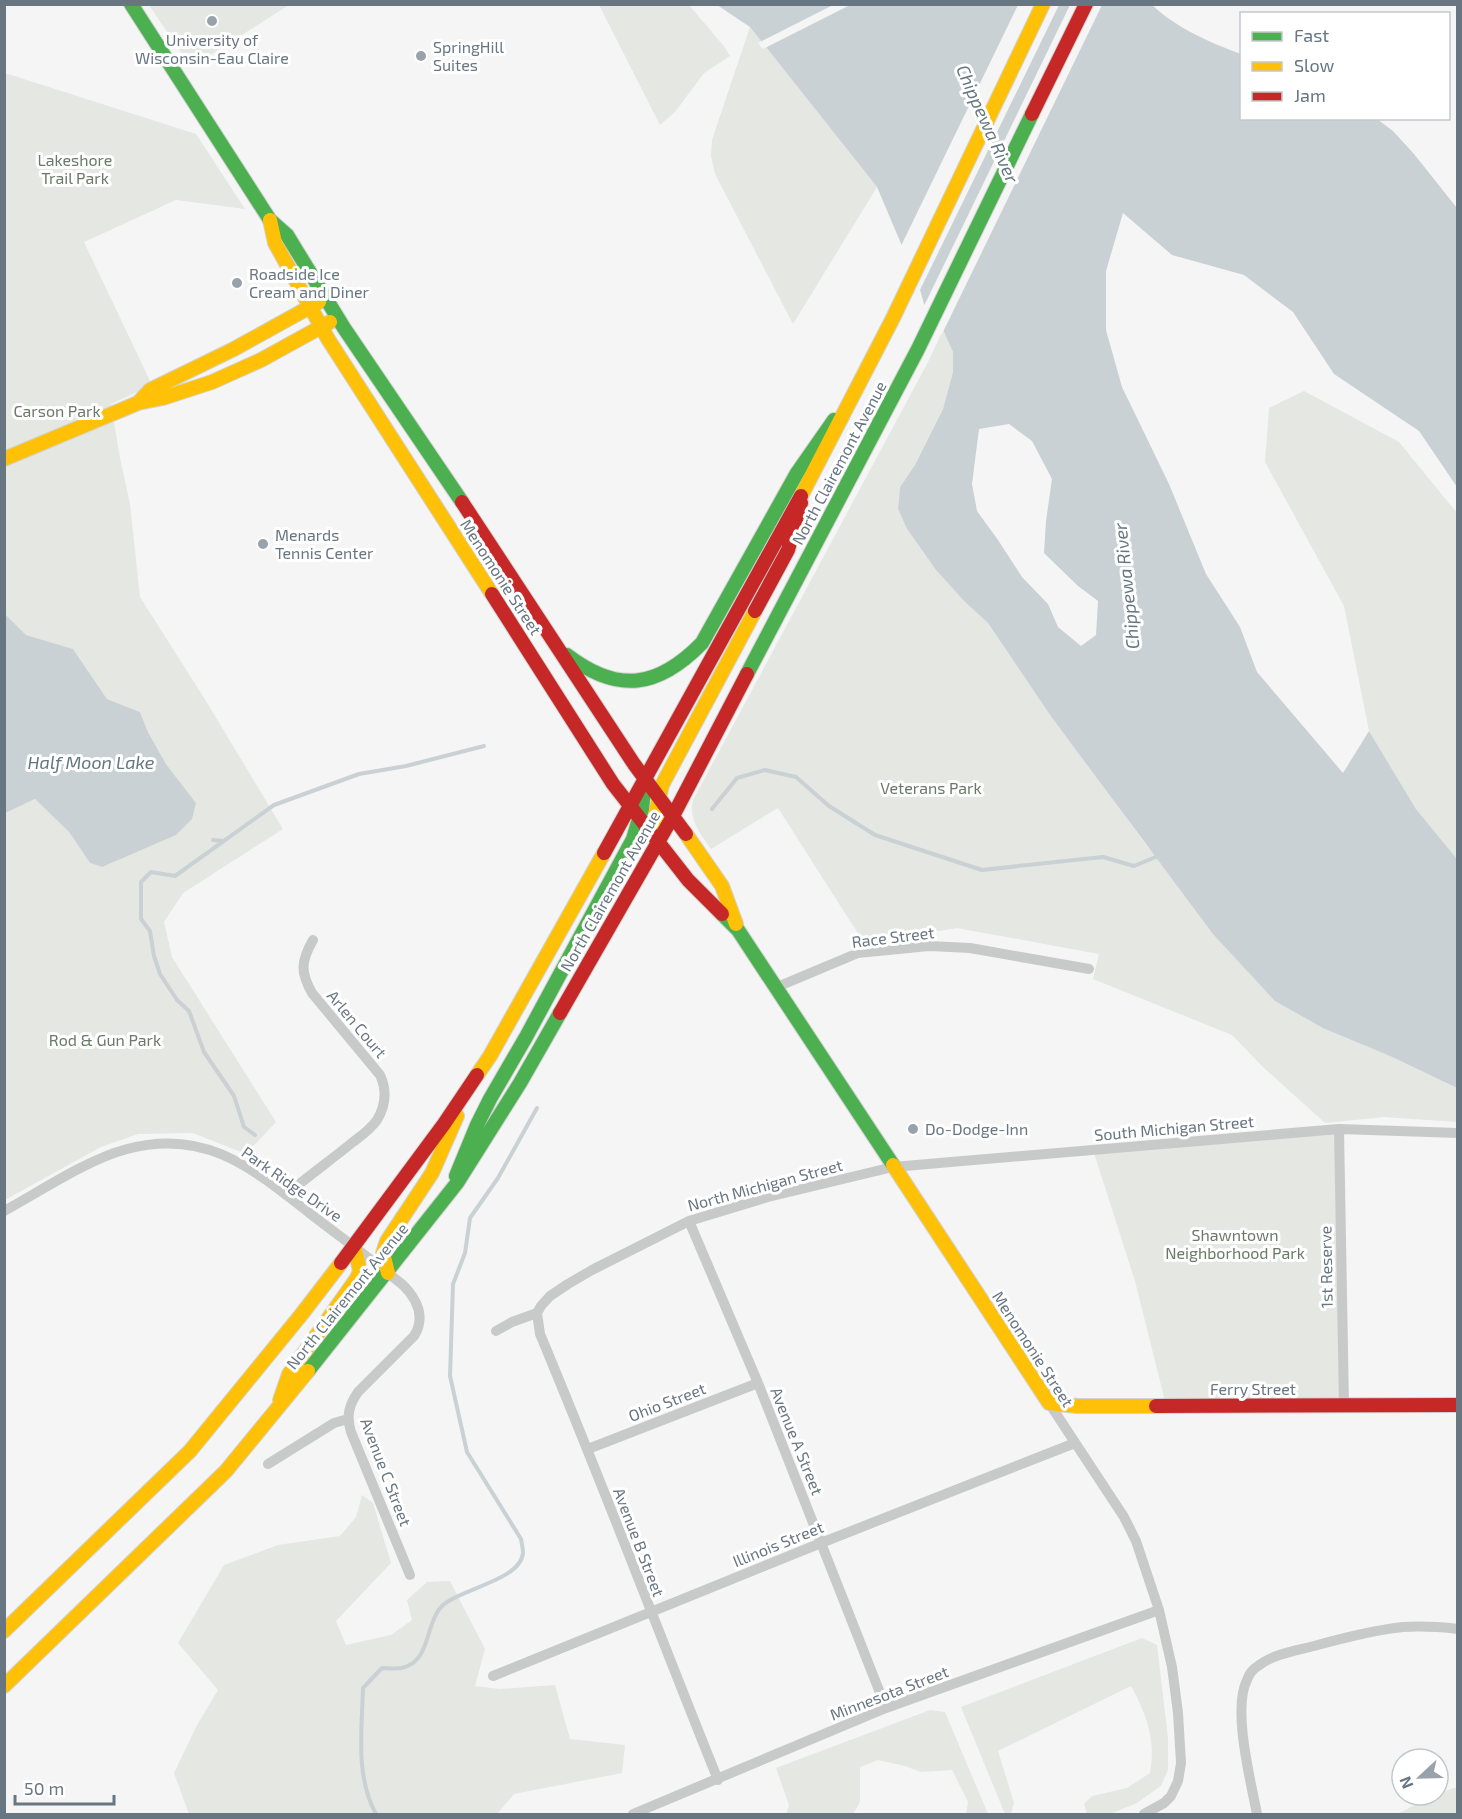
<svg xmlns="http://www.w3.org/2000/svg" width="1462" height="1819" font-family="'Exo 2',sans-serif">
	<style>
		.green { fill: #e4e7e2 }
		.water { fill: #cad1d4; fill-rule: evenodd }
		.pier { fill: #f5f5f5 }
		.lines { fill: none; stroke-linecap: round; stroke-linejoin: round }
		.stream { stroke: #cad1d4; stroke-width: 4 }
		.fast-casing { stroke: #d2d3d3; stroke-width: 16 }
		.slow-casing { stroke: #d2d3d3; stroke-width: 16 }
		.jam-casing { stroke: #d2d3d3; stroke-width: 16 }
		.street { stroke: #c8caca; stroke-width: 10 }
		.fast { stroke: #4caf50; stroke-width: 14 }
		.slow { stroke: #ffc107; stroke-width: 14 }
		.jam { stroke: #c62828; stroke-width: 14 }
		.poi-dot { fill: #99a2aa; stroke: #fff; stroke-width: 2 }
		.labels { text-anchor: middle; stroke-width: 6; stroke-linejoin: round; paint-order: stroke }
		.poi-label { font-size: 16px; fill: #687682; stroke: #fff; text-anchor: start }
		.park-label { font-size: 16px; fill: #6a7a66; stroke: #fff }
		.street-label { font-size: 16px; fill: #687682; stroke: #fff }
		.water-label { font-size: 18px; font-style: italic; fill: #64777e; stroke: #fff }
	</style>
	<rect width="100%" height="100%" fill="#f5f5f5"/>
	<path class="green" d="M149,5H289L207,57C198,60 191,59 182,54Z
		M599,5H689L723,45L730,56L704,73L675,112L660,125Z
		M750,27L877,187L793,324L715,174L711,156L712,140Z
		M5,73L196,134L245,209L176,200L84,242L152,385L111,404L120,458L130,504L140,597L206,701L283,829L183,893L164,922L172,957L276,1122L246,1154L193,1133L138,1134L101,1147L5,1200L4,813L35,799L69,832L90,863L102,867L124,857L196,803L166,764L148,732L140,712L107,699L73,649L26,635L5,614Z
		M943,330L953,352V372L943,409L915,465L900,487L898,509L907,529L936,570L964,601L988,623L1050,715L1082,756L1146,845L1172,876L1390,1056L1457,1088V1122L1384,1117L1325,1123L1263,1067L1232,1035L1093,979L1099,954L957,928L864,943L778,808L711,849C701,834 688,819 693,800L928,362Z
		M1304,391L1399,442L1457,513V859L1416,809L1369,731L1344,606L1265,462L1269,408Z
		M1339,1129L1344,1405L1160,1406L1164,1397L1135,1281L1093,1150Z
		M362,1495L373,1503L391,1563L336,1621L346,1645L391,1635L412,1620L407,1600L427,1582L450,1581L485,1649L475,1686L500,1689L555,1685L570,1739L625,1745L622,1773L514,1794L497,1814H189L174,1773L197,1725L218,1690L178,1643L224,1565L278,1545L340,1536L356,1517Z
		M1142,1638L1157,1645L1168,1738V1770L1161,1786L1137,1803L1110,1814H1087L1084,1804L1092,1796L1127,1788L1150,1773C1156,1741 1147,1715 1131,1686L998,1751L1014,1803L1011,1814H1005L961,1707Z
		M930,1710L945,1712L988,1814H966L968,1802L952,1770L921,1772L905,1766L878,1760L860,1767V1802L853,1814H786L789,1805L776,1768Z
		M1457,1787V1814H1397L1439,1793Z"/>
	<path class="water" d="M717,5H1152C1178,29 1209,42 1241,54L1242,118L1377,119L1393,131L1414,154L1457,208V487L1419,431L1334,374L1293,312L1244,275L1172,255L1123,213L1106,271V330L1122,387L1169,484L1206,574L1240,627L1257,672L1343,773L1369,731L1416,809L1457,859V1088L1390,1056L1323,1028L1275,1001L1213,934L1050,715L988,623L964,601L936,570L907,529L898,509L900,487L915,465L943,409L953,372V352L943,330L924,304L919,286L877,187L750,27ZM1009,424L1032,441L1052,479L1046,521L1044,553L1078,586L1098,601L1096,635L1081,646L1058,627L1048,604L1022,577L998,540L977,511L972,484L979,429Z
		M5,614L26,635L73,649L107,699L140,712L148,732L166,764L196,803L192,819L176,835L102,867L90,863L69,832L35,799L5,813Z"/>
	<path class="pier" d="M833,5H850L763,49L758,43Z
		M1018,5H1059L918,294L900,248Z
		M1070,5H1102L942,334L923,308Z"/>
	<g class="lines">
		<path class="stream" d="M712,809L737,778L765,770L796,777L829,806L875,835L982,870L1103,857L1134,866L1158,856
			M213,840L223,841
			M255,1135L244,1127L234,1096L204,1052L189,1011L177,1000L160,974L154,956L150,931L141,919V882L151,872L175,876L274,805L359,774L406,766L484,746
			M376,1814C355,1776 362,1730 363,1688L382,1668C388,1668 395,1669 401,1668C432,1662 424,1623 443,1605C460,1589 521,1580 523,1553C523,1549 522,1544 521,1539L467,1452L450,1376L453,1284L465,1253L470,1218L498,1178L537,1108"/>
		<g class="fast-casing">
			<path id="fast" d="M131,4L270,220L287,235L344,328L462,502
				M567,655C618,694 658,688 702,643L797,473L834,420
				M747,674L918,349L1032,114
				M722,914L738,930L893,1165
				M456,1176L477,1125L490,1099L526,1037L633,839L642,809L645,780
				M308,1371L457,1183L520,1083L560,1013"/>
		</g>
		<g class="slow-casing">
			<path id="slow" d="M270,220L275,243L328,339L492,594
				M138,403L150,390L234,349L319,302
				M4,459L138,403L163,398L212,382L261,360L330,322
				M801,496L893,318L1043,4
				M686,834L722,886L736,924
				M658,840L656,812L662,785L755,611
				M477,1075L490,1056L604,853
				M893,1165L1049,1403L1077,1406H1156
				M388,1273L383,1253L387,1241L432,1173L457,1116
				M280,1400L289,1374L357,1278L360,1271L354,1246
				M4,1631L190,1451L301,1315L341,1263
				M4,1686L226,1471L308,1371"/>
		</g>
		<g class="jam-casing">
			<path id="jam" d="M1032,114L1086,4
				M462,502L634,764L686,834
				M492,594L613,784L688,880L722,914
				M755,611L788,550L801,503
				M604,853L801,496
				M560,1013L673,816L747,674
				M341,1263L444,1124L477,1075
				M1156,1406L1458,1405"/>
		</g>
		<path class="street" d="M777,987L858,953L929,946L970,948L1089,969
			M1339,1129L1344,1405
			M286,1195C308,1176 331,1160 353,1142C361,1136 371,1129 377,1120C386,1105 387,1090 380,1075L312,993C300,972 301,961 313,940
			M4,1211C41,1191 86,1160 127,1149C207,1128 253,1169 312,1215C342,1238 373,1261 403,1285C417,1299 426,1317 414,1336L358,1392C349,1405 346,1416 351,1432L410,1575
			M689,1221L758,1383L886,1708
			M537,1313L540,1334C602,1482 658,1631 718,1780
			M496,1331L512,1322L537,1313L541,1306L550,1296L568,1284L592,1270L689,1221L768,1197L893,1167L1339,1129L1458,1133
			M1049,1403L1124,1517L1136,1541L1159,1610L1172,1667L1178,1713L1181,1763L1178,1781L1171,1796L1164,1803L1144,1814
			M588,1449L758,1383
			M268,1464L334,1423L348,1419
			M493,1676L821,1543L1075,1443
			M633,1814L886,1708L1159,1610
			M1257,1814C1251,1782 1232,1709 1247,1680C1249,1674 1253,1669 1258,1666C1273,1654 1295,1651 1314,1646C1343,1638 1373,1630 1403,1627C1421,1626 1440,1627 1458,1629"/>
		<use href="#fast" class="fast"/>
		<use href="#slow" class="slow"/>
		<use href="#jam" class="jam"/>
	</g>
	<g class="poi-dot">
		<circle cx="212" cy="21" r="6"/>
		<circle cx="421" cy="56" r="6"/>
		<circle cx="237" cy="283" r="6"/>
		<circle cx="263" cy="544" r="6"/>
		<circle cx="913" cy="1129" r="6"/>
	</g>
	<g class="labels">
		<g class="poi-label">
			<text x="212" y="46" text-anchor="middle">University of<tspan x="212" dy="18">Wisconsin-Eau Claire</tspan></text>
			<text x="433" y="53">SpringHill<tspan x="433" dy="18">Suites</tspan></text>
			<text x="249" y="280">Roadside Ice<tspan x="249" dy="18">Cream and Diner</tspan></text>
			<text x="275" y="541">Menards<tspan x="275" dy="18">Tennis Center</tspan></text>
			<text x="925" y="1135">Do-Dodge-Inn</text>
		</g>
		<g class="park-label">
			<text x="75" y="166">Lakeshore<tspan x="75" dy="18">Trail Park</tspan></text>
			<text x="57" y="417">Carson Park</text>
			<text x="931" y="794">Veterans Park</text>
			<text x="105" y="1046">Rod &amp; Gun Park</text>
			<text x="1235" y="1241">Shawntown<tspan x="1235" dy="18">Neighborhood Park</tspan></text>
		</g>
		<g class="street-label">
			<text transform="translate(839 463) rotate(-62)" y="6">North Clairemont Avenue</text>
			<text transform="translate(501 577) rotate(57)" y="6">Menomonie Street</text>
			<text transform="translate(610 891) rotate(-60)" y="6">North Clairemont Avenue</text>
			<text transform="translate(893 937) rotate(-7)" y="6">Race Street</text>
			<text transform="translate(357 1024) rotate(50)" y="6">Arlen Court</text>
			<text transform="translate(1174 1128) rotate(-5)" y="6">South Michigan Street</text>
			<text transform="translate(292 1184) rotate(35)" y="6">Park Ridge Drive</text>
			<text transform="translate(765 1185) rotate(-15)" y="6">North Michigan Street</text>
			<text transform="translate(1326 1267) rotate(-91)" y="6">1st Reserve</text>
			<text transform="translate(347 1296) rotate(-51)" y="6">North Clairemont Avenue</text>
			<text transform="translate(1033 1349) rotate(57)" y="6">Menomonie Street</text>
			<text x="1253" y="1395">Ferry Street</text>
			<text transform="translate(667 1402) rotate(-21)" y="6">Ohio Street</text>
			<text transform="translate(797 1441) rotate(68)" y="6">Avenue A Street</text>
			<text transform="translate(386 1472) rotate(69)" y="6">Avenue C Street</text>
			<text transform="translate(639 1542) rotate(69)" y="6">Avenue B Street</text>
			<text transform="translate(778 1544) rotate(-22)" y="6">Illinois Street</text>
			<text transform="translate(889 1693) rotate(-21)" y="6">Minnesota Street</text>
		</g>
		<g class="water-label">
			<text transform="translate(987 124) rotate(66)" y="6">Chippewa River</text>
			<text transform="translate(1127 586) rotate(-96)" y="6">Chippewa River</text>
			<text x="91" y="769">Half Moon Lake</text>
		</g>
	</g>
	<rect width="1462" height="1819" fill="none" stroke="#687682" stroke-width="12"/>
	<rect x="1240" y="12" width="210" height="108" fill="#ffffff" stroke="#c3c8cd" stroke-width="1.5"/>
	<rect x="1252" y="32" width="30" height="9" fill="#4caf50" stroke="#c3c8cd" stroke-width="1.5"/>
	<text x="1294" y="42" font-size="18" fill="#687682">Fast</text>
	<rect x="1252" y="62" width="30" height="9" fill="#ffc107" stroke="#c3c8cd" stroke-width="1.5"/>
	<text x="1294" y="72" font-size="18" fill="#687682">Slow</text>
	<rect x="1252" y="92" width="30" height="9" fill="#c62828" stroke="#c3c8cd" stroke-width="1.5"/>
	<text x="1294" y="102" font-size="18" fill="#687682">Jam</text>
	<g transform="translate(1420 1777) rotate(248)"><circle r="28" fill="#ffffff" stroke="#c3c8cd" stroke-width="1.5"/>
	<path d="M0-4.5L10 22L0 15L-10 22Z" fill="#99a2aa"/>
	<text y="-9" font-size="16" font-weight="bold" text-anchor="middle" fill="#687682">N</text>
	</g>
	<path d="M15 1795v9h99v-9" fill="none" stroke="#687682" stroke-width="3"/>
	<text x="24" y="1795" font-size="18" fill="#687682" stroke="#ffffff" stroke-width="4.5" paint-order="stroke">50 m</text>
</svg>
